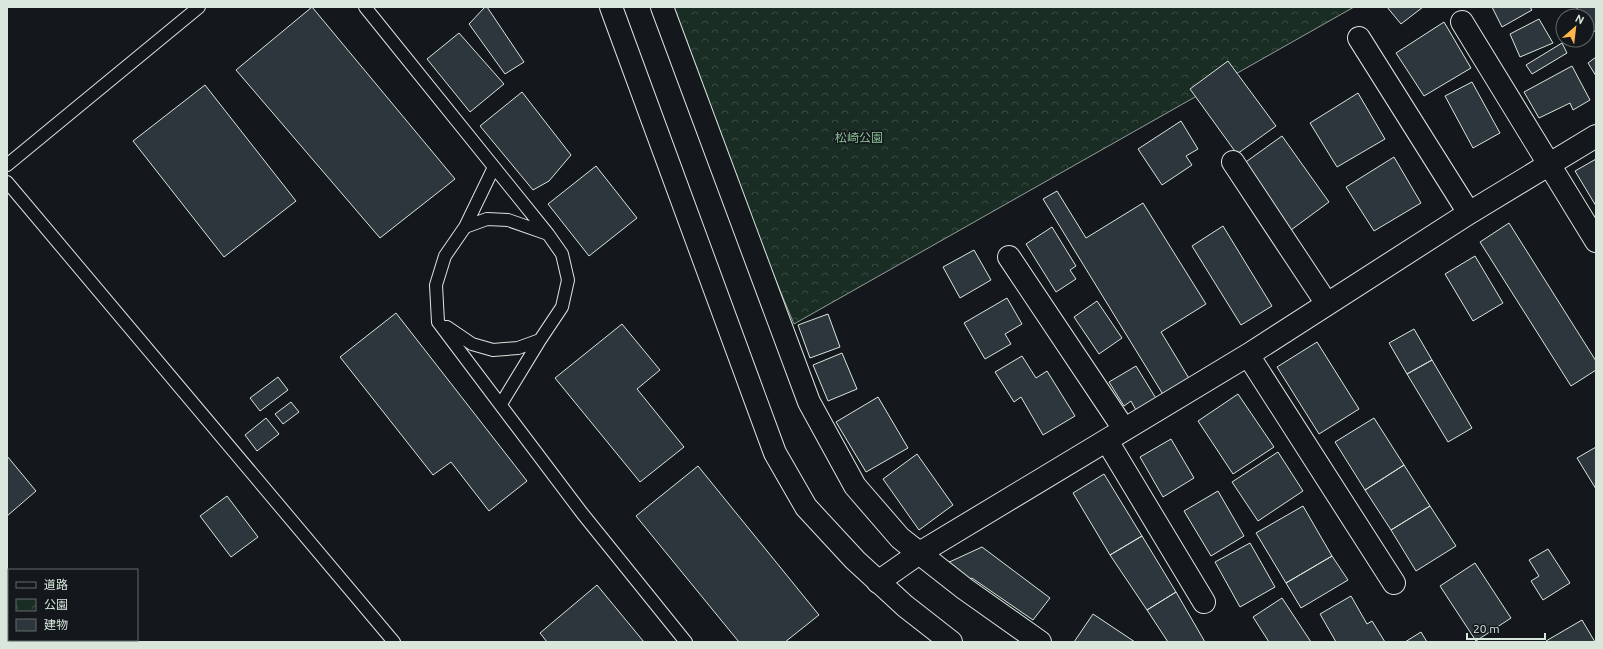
<svg xmlns="http://www.w3.org/2000/svg" width="1603" height="649" font-family="Ubuntu,'Noto Sans JP',sans-serif">
	<style>
		.park { fill: url(#park-crowns); stroke: #939e99 }
		.building { fill: #2c363c; stroke: #d8e6dc }
		.lines { fill: none; stroke-linecap: round; stroke-linejoin: round }
		.service-casing { stroke: #d8e6dc; stroke-width: 14 }
		.minor-casing { stroke: #d8e6dc; stroke-width: 24 }
		.tertiary-casing { stroke: #d8e6dc; stroke-width: 24 }
		.service { stroke: #14181c; stroke-width: 12 }
		.minor { stroke: #14181c; stroke-width: 22 }
		.tertiary { stroke: #14181c; stroke-width: 22 }
		.labels { text-anchor: middle; stroke-width: 3; stroke-linejoin: round; paint-order: stroke }
		.park-label { font-size: 12px; fill: #8ac095; stroke: #14181c }
	</style>
	<defs>
		<pattern id="park-crowns" width="20" height="18" patternUnits="userSpaceOnUse"><rect width="20" height="18" fill="#1a2d24"/><path d="M2 6a3 3 0 1 1 6 0M12 15a3 3 0 1 1 6 0" fill="none" stroke="#3b4b43"/></pattern>
	</defs>
	<rect width="100%" height="100%" fill="#14181c"/>
	<path class="park" d="M662,7H1354L794,324Z"/>
	<path class="building" d="M312,7L455,179L380,238L236,70Z
		M485,7H487L524,62L505,74L469,24Z
		M1387,7H1423L1401,24Z
		M1492,7H1530L1532,10L1502,27Z
		M1576,7H1596V30L1592,33L1587,24V16H1582Z
		M1539,19L1553,43L1520,57L1510,34Z
		M1444,22L1471,68L1424,96L1396,53Z
		M459,33L504,84L470,112L427,59Z
		M1562,43L1567,53L1532,74L1526,65Z
		M1596,57V76L1588,63Z
		M1228,61L1276,126L1237,154L1190,89Z
		M1572,66L1590,100L1573,110L1570,103L1539,118L1524,92Z
		M1472,82L1500,133L1473,148L1445,96Z
		M205,85L296,201L224,257L133,141Z
		M522,92L571,155L549,181L533,190L480,126Z
		M1358,93L1385,139L1337,167L1310,123Z
		M1181,121L1198,149L1186,156L1192,165L1162,185L1138,149Z
		M1282,136L1329,202L1291,230L1243,164Z
		M1394,157L1421,203L1374,231L1346,187Z
		M1596,159V206L1575,171Z
		M596,166L637,218L589,256L548,204Z
		M1057,191L1086,238L1143,203L1206,304L1161,332L1193,385L1167,401L1043,199Z
		M1509,223L1596,361V370L1571,386L1480,242Z
		M1223,226L1272,306L1241,325L1192,246Z
		M1052,227L1076,266L1070,270L1076,279L1056,292L1026,244Z
		M974,250L991,280L960,298L943,267Z
		M1475,256L1503,303L1473,321L1445,274Z
		M1007,298L1022,324L1005,334L1011,344L985,359L964,323Z
		M1097,301L1122,338L1099,354L1074,317Z
		M396,313L527,481L489,511L451,462L433,475L340,357Z
		M828,314L840,347L810,358L798,325Z
		M622,324L660,370L637,389L684,447L640,482L555,378Z
		M1414,329L1432,360L1407,374L1389,343Z
		M1317,342L1359,409L1319,434L1277,367Z
		M842,353L857,389L828,401L813,365Z
		M1022,356L1036,378L1047,371L1075,416L1043,435L1021,397L1014,402L995,372Z
		M1432,360L1472,428L1448,442L1407,374Z
		M1136,366L1157,400L1137,412L1131,401L1124,406L1109,382Z
		M278,377L288,390L260,411L250,398Z
		M1238,394L1274,447L1233,474L1198,421Z
		M878,397L908,448L866,472L836,422Z
		M291,402L299,412L283,424L275,414Z
		M266,418L279,434L257,451L245,435Z
		M1374,418L1404,465L1365,490L1335,442Z
		M1171,439L1194,478L1163,497L1140,457Z
		M1596,447V489L1577,458Z
		M1278,452L1303,491L1258,521L1232,482Z
		M917,454L953,505L919,530L883,479Z
		M7,456L36,491L7,516Z
		M1404,465L1430,506L1391,530L1365,490Z
		M698,466L819,615L785,642H739L636,516Z
		M1104,474L1142,536L1110,555L1073,493Z
		M1218,491L1244,536L1211,556L1184,511Z
		M227,496L258,537L231,557L200,516Z
		M1303,506L1332,556L1286,583L1256,533Z
		M1430,506L1456,546L1416,571L1391,530Z
		M1142,536L1176,592L1147,610L1110,555Z
		M1250,543L1275,587L1240,607L1215,562Z
		M982,547L1050,598L1033,620L972,578L963,583L945,564Z
		M1548,549L1570,583L1543,600L1531,581L1539,576L1529,560Z
		M1332,556L1348,580L1301,608L1286,583Z
		M1475,563L1511,618L1476,641L1440,586Z
		M597,585L644,642H547L540,633Z
		M1176,592L1205,642H1168L1147,610Z
		M1351,596L1367,624L1372,621L1385,642H1336L1320,614Z
		M1282,598L1311,642H1269L1253,617Z
		M1093,614L1135,642H1074Z
		M1582,620L1595,642H1547L1546,641Z
		M1421,632L1427,642H1405Z"/>
	<g class="lines">
		<g class="service-casing">
			<path id="service" d="M365,7L548,234L508,220L487,219L465,227L445,256L436,285L438,322L582,513L686,642
				M7,165L199,7
				M7,182L394,642
				M465,227L494,167
				M447,327L472,344L493,350L518,348L540,340L562,307L568,280L562,254L548,234
				M501,404L540,340"/>
		</g>
		<g class="minor-casing">
			<path id="minor" d="M662,7L809,402L855,486L900,538L965,589L1040,642
				M1462,22L1596,241
				M1359,38L1469,213
				M1233,162L1327,304
				M1009,257L1124,429
				M1248,355L1394,583
				M1107,441L1204,602
				M878,582L918,554L1248,355L1469,213L1596,136"/>
		</g>
		<g class="tertiary-casing">
			<path id="tertiary" d="M611,7L775,453L806,507L855,560L905,606L951,642"/>
		</g>
		<use href="#service" class="service"/>
		<use href="#minor" class="minor"/>
		<use href="#tertiary" class="tertiary"/>
	</g>
	<g class="labels">
		<g class="park-label">
			<text x="859" y="142">松崎公園</text>
		</g>
	</g>
	<rect width="1603" height="649" fill="none" stroke="#d8e6dc" stroke-width="16"/>
	<rect x="8" y="569" width="130" height="72" fill="#14181c" stroke="#626a69"/>
	<rect x="16" y="582" width="20" height="6" fill="#14181c" stroke="#626a69"/>
	<text x="44" y="589" font-size="12" fill="#d8e6dc">道路</text>
	<rect x="16" y="599" width="20" height="12" fill="url(#park-crowns)" stroke="#626a69"/>
	<text x="44" y="609" font-size="12" fill="#d8e6dc">公園</text>
	<rect x="16" y="619" width="20" height="12" fill="#2c363c" stroke="#626a69"/>
	<text x="44" y="629" font-size="12" fill="#d8e6dc">建物</text>
	<g transform="translate(1575 28) rotate(28)"><circle r="19" fill="#14181c" stroke="#626a69"/>
	<path d="M0-3L7 15L0 10L-7 15Z" fill="#ffb74d"/>
	<text y="-6" font-size="11" font-weight="bold" text-anchor="middle" fill="#d8e6dc">N</text>
	</g>
	<path d="M1467 633v6h78v-6" fill="none" stroke="#d8e6dc" stroke-width="2"/>
	<text x="1473" y="633" font-size="12" fill="#d8e6dc" stroke="#14181c" stroke-width="3" paint-order="stroke">20 m</text>
</svg>
